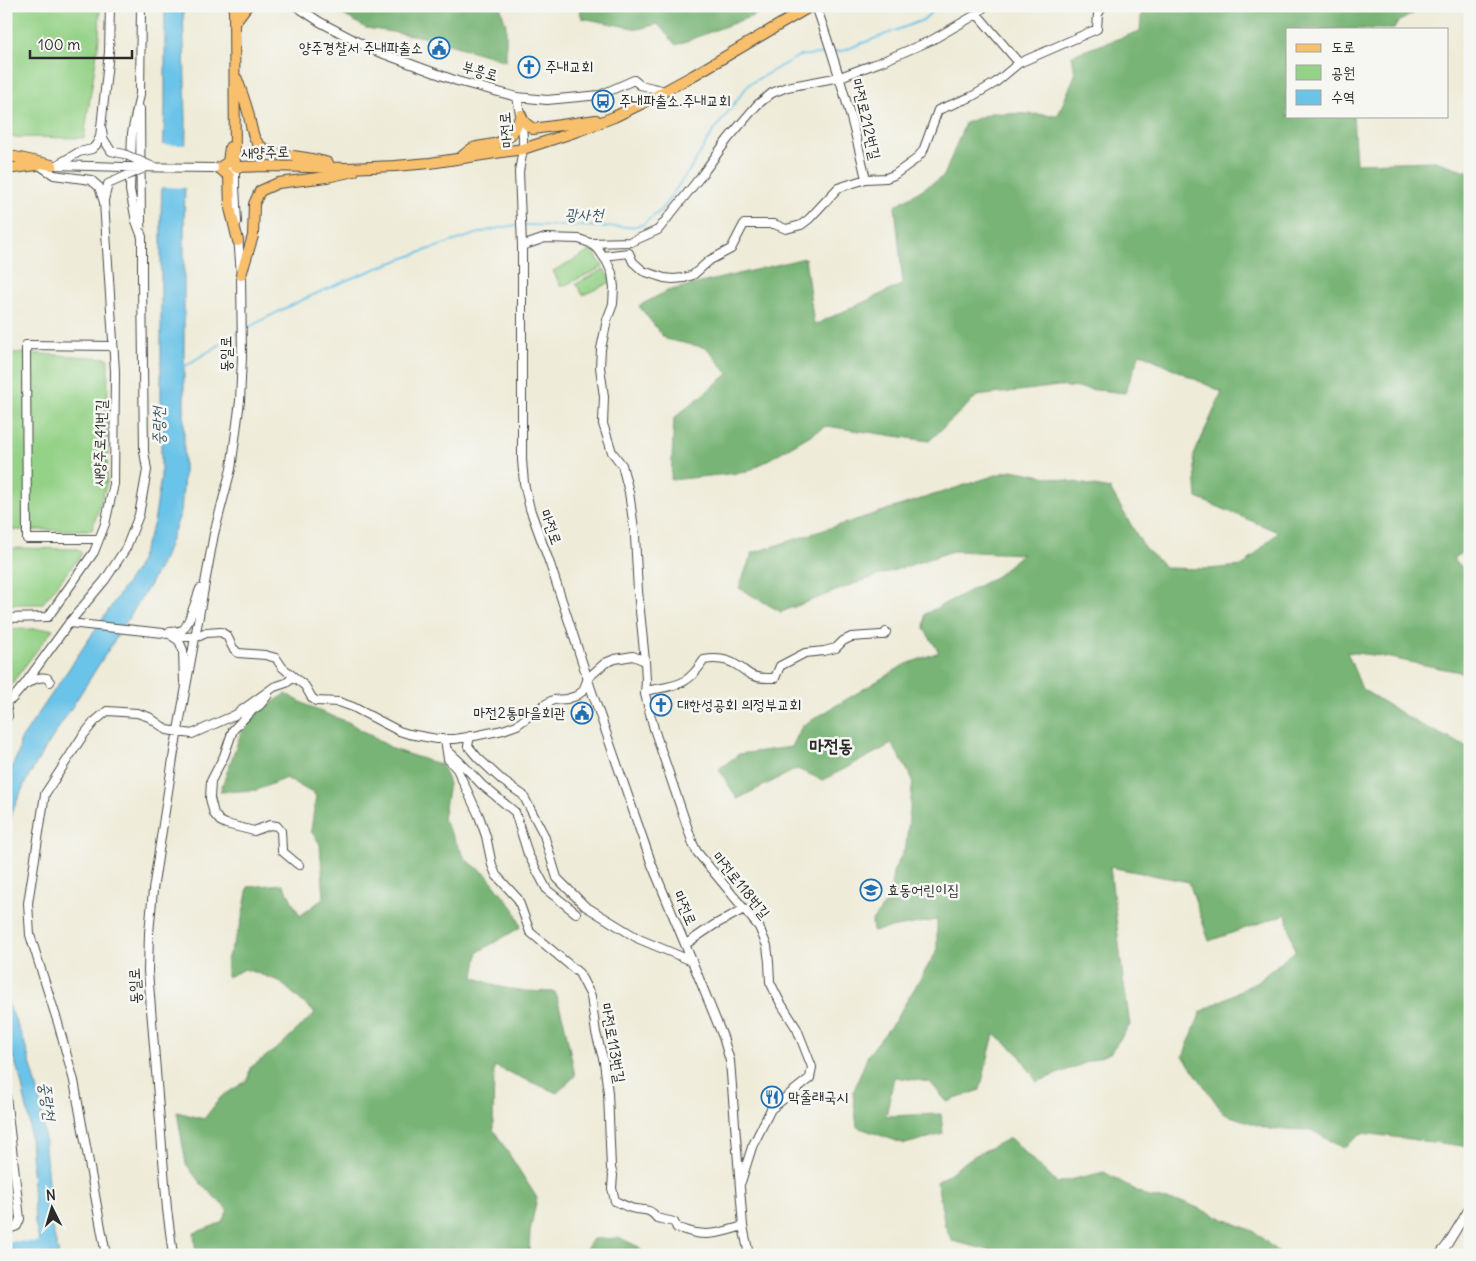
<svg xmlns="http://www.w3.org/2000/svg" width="1476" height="1261" font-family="Delius,'Poor Story',sans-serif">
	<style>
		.green { fill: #94d287; stroke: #607e59 }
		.forest { fill: #77b474; stroke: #517050 }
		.water { fill: #6bc3e8; stroke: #4b778a }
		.pier { fill: #eeebd8 }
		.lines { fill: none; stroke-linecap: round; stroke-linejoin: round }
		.stream { stroke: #6bc3e8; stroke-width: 2 }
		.river { stroke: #6bc3e8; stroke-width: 12 }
		.minor-casing { stroke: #484845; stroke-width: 10 }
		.major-casing { stroke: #484845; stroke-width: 12 }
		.minor { stroke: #fff; stroke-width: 8 }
		.major { stroke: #f8bf6c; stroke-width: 10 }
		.minor-bridge-casing { stroke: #484845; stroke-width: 10; stroke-linecap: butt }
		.minor-bridge { stroke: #fff; stroke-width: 8 }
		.labels { text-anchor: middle; stroke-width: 5; stroke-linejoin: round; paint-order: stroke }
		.poi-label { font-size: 15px; fill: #2b2b2b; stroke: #f6f6f2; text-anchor: start }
		.street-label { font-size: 15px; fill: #2b2b2b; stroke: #f6f6f2 }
		.water-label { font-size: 16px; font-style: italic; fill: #3e5964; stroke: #f6f6f2 }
		.quarter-label { font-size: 18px; font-weight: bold; fill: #2b2b2b; stroke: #f6f6f2 }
	</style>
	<rect width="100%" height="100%" fill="#f6f6f2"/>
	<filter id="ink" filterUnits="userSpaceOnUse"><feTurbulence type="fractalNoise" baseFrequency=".02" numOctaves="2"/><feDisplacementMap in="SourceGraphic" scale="10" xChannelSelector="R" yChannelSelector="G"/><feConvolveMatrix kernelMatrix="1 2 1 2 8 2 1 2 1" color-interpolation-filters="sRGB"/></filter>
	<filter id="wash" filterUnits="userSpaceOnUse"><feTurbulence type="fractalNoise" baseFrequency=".0096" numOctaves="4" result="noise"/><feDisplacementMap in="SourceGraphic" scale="20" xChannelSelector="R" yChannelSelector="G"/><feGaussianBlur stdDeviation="1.12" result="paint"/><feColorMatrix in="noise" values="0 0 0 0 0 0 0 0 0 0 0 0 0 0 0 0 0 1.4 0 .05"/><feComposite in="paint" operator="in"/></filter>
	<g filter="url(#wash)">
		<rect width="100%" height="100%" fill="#eeebd8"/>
		<path class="green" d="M6,6H100L99,39L84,138L6,137Z
			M592,250L603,267L561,287L553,271Z
			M604,269L611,282L583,295L576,284Z
			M6,352L108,358L107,482L92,530H6Z
			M6,548L78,549L82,554L42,604H6Z
			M6,629H53L6,691Z"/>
		<path class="forest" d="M334,6H500L506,25V61L425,37L366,28L335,10Z
			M578,6H763L755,15L676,45L658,24L638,29L582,18Z
			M1142,6H1426L1398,22L1394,29H1287V116H1353L1356,163L1435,161L1470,172V548L1453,558L1470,575V674L1380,656L1347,652L1362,689L1419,724L1470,748V1147L1363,1133L1343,1148L1311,1130L1270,1129L1224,1114L1183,1056L1201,1012L1259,980L1295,951L1286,914L1209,941L1189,882L1110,867L1123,978L1130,1025L1110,1053L1037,1082L1018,1053L994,1034L980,1090L947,1102L930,1082L894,1077L886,1116L941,1114L943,1134L905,1144L857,1127L853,1093L868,1055L894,1022L937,951V920L873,931L872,921L890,898L893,872L906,846L913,780L892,744L823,780L797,769L737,799L719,769L739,754L792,747L802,726L904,665L939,652L924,629L925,614L997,576L1022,554L953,551L859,582L781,612L739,588L752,553L1012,470L1110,489L1144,547L1166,568L1208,569L1243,566L1278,532L1197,498L1194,455L1222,392L1140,353L1125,393L1059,386L977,396L929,441L826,426L747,472L671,480L674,418L728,374L707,348L665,339L639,306L667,291L805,258L814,325L903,284L895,206L944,176L965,123L991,113L1058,115L1075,75L1072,55L1140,31Z
			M286,694L314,709L348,722L395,750L442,765L449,784L443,819L466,860L486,874L514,909L521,927L478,952L474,977L496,986L521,991L555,992L564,1022L575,1076L557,1093L494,1066L493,1129L537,1198L530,1231L529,1255H276L268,1251L263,1255H196L194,1233L221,1223L228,1210L201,1184L186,1164L177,1112L204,1119L221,1097L248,1080L250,1068L280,1046L315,1013L279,981L245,969L227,977V959L241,924L248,887L283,884L300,916L324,898L320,844L311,831L316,795L286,778L257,790L220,792L246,719Z
			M1010,1138L1057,1183L1104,1172L1148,1197L1186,1203L1255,1232L1281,1255H1009L952,1241L945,1226L937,1182L974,1156Z
			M620,1238L639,1247L643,1255H582L593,1239Z"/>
		<path class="water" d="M165,6H183L186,121L184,233V474L181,512L165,556L149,586L40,757L25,783L6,826V782L19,751L20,741L137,568L154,523L161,477V213L165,104Z
			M6,998L24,1041L37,1087L43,1119L51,1223L59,1255H42L35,1223L29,1118L20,1077L6,1035Z"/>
		<path class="pier" d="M161,145H188L187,188L160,187Z"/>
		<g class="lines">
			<path class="stream" d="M834,52L842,51L923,20L938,6
				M523,225L629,227L642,225L660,211L689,171L713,132L749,84L799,56L829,53
				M244,330C304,296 368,270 433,248C461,239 489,228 518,225
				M182,368L240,332"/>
			<path class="river" d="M6,1247L41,1248L48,1246"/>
		</g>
	</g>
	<g filter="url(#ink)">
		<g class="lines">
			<g class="minor-casing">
				<path id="minor" d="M296,6L320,22L373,50L457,81L517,97L547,100L600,95L634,80L640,85L666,91
					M816,6C836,63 853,120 866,179
					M977,14L1019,63
					M517,97L522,125L523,138V149L519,172L522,246V460L524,483L530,509L550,564L591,689L652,865L692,961L723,1037L730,1061L743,1226L749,1255
					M140,109L141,225
					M102,130L103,138L111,151L124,154
					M56,165L124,167
					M57,165L79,152L92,149L96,145L100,137L109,52L110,6
					M219,168L235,167V187L237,222
					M104,200L108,184L126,176
					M590,243L631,242L658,230L701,176L728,139L757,105L772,93L787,87L840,77L883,61L932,40L977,14L985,6
					M522,246L545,238L579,239L590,243L599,250L607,262L612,273L614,287L613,304L607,320L601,349L600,367L604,397L603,424L612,452L622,465L629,492L635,536L638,591L645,661L646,681L645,694L654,729L693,844L697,852L759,927L767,946L769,962L770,982L780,1002L797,1029L812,1067L810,1078L771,1109L752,1147L741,1182
					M603,256L629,253L633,262L643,271L664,278L673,279L684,278L693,275L710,260L731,249L744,224H774L786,229L801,225L809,219L838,188L866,179L886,178L894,175L915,160L923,151L938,110L971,97L995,83L1019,63L1097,29L1098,14L1103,6
					M99,539H27L26,345L113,346
					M6,618L48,617L94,552L105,524L114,484L115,371L104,202L99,187L91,180L54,175L39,165
					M69,623L163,633L185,637L200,636L206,633L221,632L227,636L233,648L238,653L265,655L276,658L282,667L305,686L312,698L316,701L339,702L353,707L399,731L409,734L437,739H455L474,736L503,730L517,725L544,705L553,700L567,699L576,696L583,691L588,678L605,663L615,659L633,656L645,661
					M170,632C174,631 179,632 182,630C188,628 197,596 200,589
					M172,636L179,641L183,650L184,682
					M26,684C33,680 39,676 47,678L50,682
					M645,691C675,685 686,688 704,660C716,658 728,659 738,666C743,669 747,673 751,675C759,679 767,678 775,678L780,666L805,653L824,651L836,648L843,641L851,637L881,635H884L886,632
					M268,695L260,705L250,712L233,730L224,756L211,781L210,798L214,814L220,821L226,824L254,831L270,825L277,826L281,831L282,851L295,862L299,865
					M6,701L12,699L24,685L69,623L105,580L126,548L139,515L147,470L144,451L142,281V237L136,221L130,190L132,133L140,94L141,6
					M6,703L8,716L6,719
					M470,736L468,746L478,758L503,781L523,795L544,835L557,878L585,906L639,939L692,961
					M445,739L448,759L457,769L479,816L486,836L492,865L496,875L518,899L530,932L579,973L591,996L596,1033L604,1062L608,1093L611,1168L613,1175L612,1188L615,1201C620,1203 625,1206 631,1208C642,1211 649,1207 657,1218L674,1222L677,1228C684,1229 689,1232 696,1233C712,1236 727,1231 743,1226
					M447,750L461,763L482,785L515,812L528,854L547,890L576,913
					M686,944L714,925L744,909
					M6,1096L20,1219L17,1226L6,1230
					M106,1255L74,1081L58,1023L30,935L28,903L45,794L82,737L94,722L107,711L137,713L149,717L167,730L192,734L235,715L274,687L286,683L294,677
					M173,1255L167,1209L148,971L149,933L153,890L174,752L214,534L231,469L240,401L242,357L241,275L238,236
					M1439,1255L1447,1245L1470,1207"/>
			</g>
			<g class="major-casing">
				<path id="major" d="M234,6L235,167L267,166L348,168L395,166L430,163L523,149L578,131L614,117L643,103L694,75L811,6
					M234,23L247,6
					M237,79C241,90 245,101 248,112C253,132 251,147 275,153C293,157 311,157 328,163
					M521,115L524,122L533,129L596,120
					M230,147L228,162L219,168L229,176L230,208L238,241
					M6,155L52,165
					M460,158C464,155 469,150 473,148C477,146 484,146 488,145C509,142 514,134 521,115
					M6,169L37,165
					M241,275L253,236L254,204L260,191L278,183L327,177L354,171"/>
			</g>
			<use href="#minor" class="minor"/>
			<use href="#major" class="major"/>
			<g class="minor-bridge-casing">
				<path id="minor-bridge" d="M124,154L151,166
					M124,167L214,168
					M126,176L142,169"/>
			</g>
			<use href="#minor-bridge" class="minor-bridge"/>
		</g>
	</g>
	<defs>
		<g id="civic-ring" transform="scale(1.125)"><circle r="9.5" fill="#f6f6f2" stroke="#1f6fb2" stroke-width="1.5"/><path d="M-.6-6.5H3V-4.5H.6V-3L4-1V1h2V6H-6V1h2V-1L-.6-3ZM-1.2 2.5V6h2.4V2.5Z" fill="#1f6fb2"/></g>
		<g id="church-ring" transform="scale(1.125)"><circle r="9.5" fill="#f6f6f2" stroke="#1f6fb2" stroke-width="1.5"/><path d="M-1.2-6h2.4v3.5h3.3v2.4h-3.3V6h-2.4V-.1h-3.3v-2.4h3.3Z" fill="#1f6fb2"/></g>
		<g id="bus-ring" transform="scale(1.125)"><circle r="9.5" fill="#f6f6f2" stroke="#1f6fb2" stroke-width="1.5"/><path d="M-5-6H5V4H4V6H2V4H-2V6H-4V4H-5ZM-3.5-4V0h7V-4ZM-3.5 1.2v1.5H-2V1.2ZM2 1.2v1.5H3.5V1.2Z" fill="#1f6fb2"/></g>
		<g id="school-ring" transform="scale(1.125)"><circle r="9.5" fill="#f6f6f2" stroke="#1f6fb2" stroke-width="1.5"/><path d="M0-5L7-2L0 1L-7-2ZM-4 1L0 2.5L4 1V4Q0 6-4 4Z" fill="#1f6fb2"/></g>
		<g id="restaurant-ring" transform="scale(1.125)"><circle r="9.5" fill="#f6f6f2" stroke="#1f6fb2" stroke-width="1.5"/><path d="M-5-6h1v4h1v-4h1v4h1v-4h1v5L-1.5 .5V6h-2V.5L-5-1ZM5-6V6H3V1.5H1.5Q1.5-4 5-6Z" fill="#1f6fb2"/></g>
	</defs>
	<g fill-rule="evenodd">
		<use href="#civic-ring" x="439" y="48"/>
		<use href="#church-ring" x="529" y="67"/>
		<use href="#bus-ring" x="603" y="101"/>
		<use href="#church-ring" x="661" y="705"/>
		<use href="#civic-ring" x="582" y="713"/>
		<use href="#school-ring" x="871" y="890"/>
		<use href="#restaurant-ring" x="772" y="1097"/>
	</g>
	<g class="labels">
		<g class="poi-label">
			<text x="423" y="53" text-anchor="end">양주경찰서 주내파출소</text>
			<text x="545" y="72">주내교회</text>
			<text x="619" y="106">주내파출소.주내교회</text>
			<text x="677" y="710">대한성공회 의정부교회</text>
			<text x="566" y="718" text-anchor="end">마전2통마을회관</text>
			<text x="887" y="895">효동어린이집</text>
			<text x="788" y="1102">막줄래국시</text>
		</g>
		<g class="street-label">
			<text transform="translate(480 71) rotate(16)" y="5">부흥로</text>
			<text transform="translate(866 119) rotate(77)" y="5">마전로212번길</text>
			<text transform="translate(506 130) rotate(-94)" y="5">마전로</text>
			<text transform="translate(265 152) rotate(-1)" y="5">새양주로</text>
			<text transform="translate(226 354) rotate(-90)" y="5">동일로</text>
			<text transform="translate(100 443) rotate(-88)" y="5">새양주로41번길</text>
			<text transform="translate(551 527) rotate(70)" y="5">마전로</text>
			<text transform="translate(741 885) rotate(51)" y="5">마전로118번길</text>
			<text transform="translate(685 908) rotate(67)" y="5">마전로</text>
			<text transform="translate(135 986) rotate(-93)" y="5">동일로</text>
			<text transform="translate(613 1043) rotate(80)" y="5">마전로113번길</text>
		</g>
		<g class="water-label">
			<text x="584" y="220">광사천</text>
			<text transform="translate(158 426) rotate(-91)" y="6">중랑천</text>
			<text transform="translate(48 1101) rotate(82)" y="6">중랑천</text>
		</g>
		<g class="quarter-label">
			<text x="831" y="752">마전동</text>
		</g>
	</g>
	<rect width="1476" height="1261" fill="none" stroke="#f6f6f2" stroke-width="25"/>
	<rect x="1286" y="28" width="162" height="90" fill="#f6f6f2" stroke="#a5a5a2"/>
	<rect x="1296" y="44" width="25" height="8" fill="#f8bf6c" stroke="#a5a5a2"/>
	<text x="1331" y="52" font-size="15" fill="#2b2b2b">도로</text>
	<rect x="1296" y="65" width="25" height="15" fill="#94d287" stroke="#a5a5a2"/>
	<text x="1331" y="78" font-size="15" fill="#2b2b2b">공원</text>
	<rect x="1296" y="90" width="25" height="15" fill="#6bc3e8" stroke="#a5a5a2"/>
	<text x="1331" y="102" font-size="15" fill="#2b2b2b">수역</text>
	<g transform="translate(52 1208) rotate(355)" stroke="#f6f6f2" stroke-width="4" paint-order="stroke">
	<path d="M0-4L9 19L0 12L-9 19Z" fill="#2b2b2b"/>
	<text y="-8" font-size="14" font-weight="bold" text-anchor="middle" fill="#2b2b2b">N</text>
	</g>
	<path d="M30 50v8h102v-8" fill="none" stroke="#2b2b2b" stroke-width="2.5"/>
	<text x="38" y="50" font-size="15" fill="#2b2b2b" stroke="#f6f6f2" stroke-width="4" paint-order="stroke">100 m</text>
</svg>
